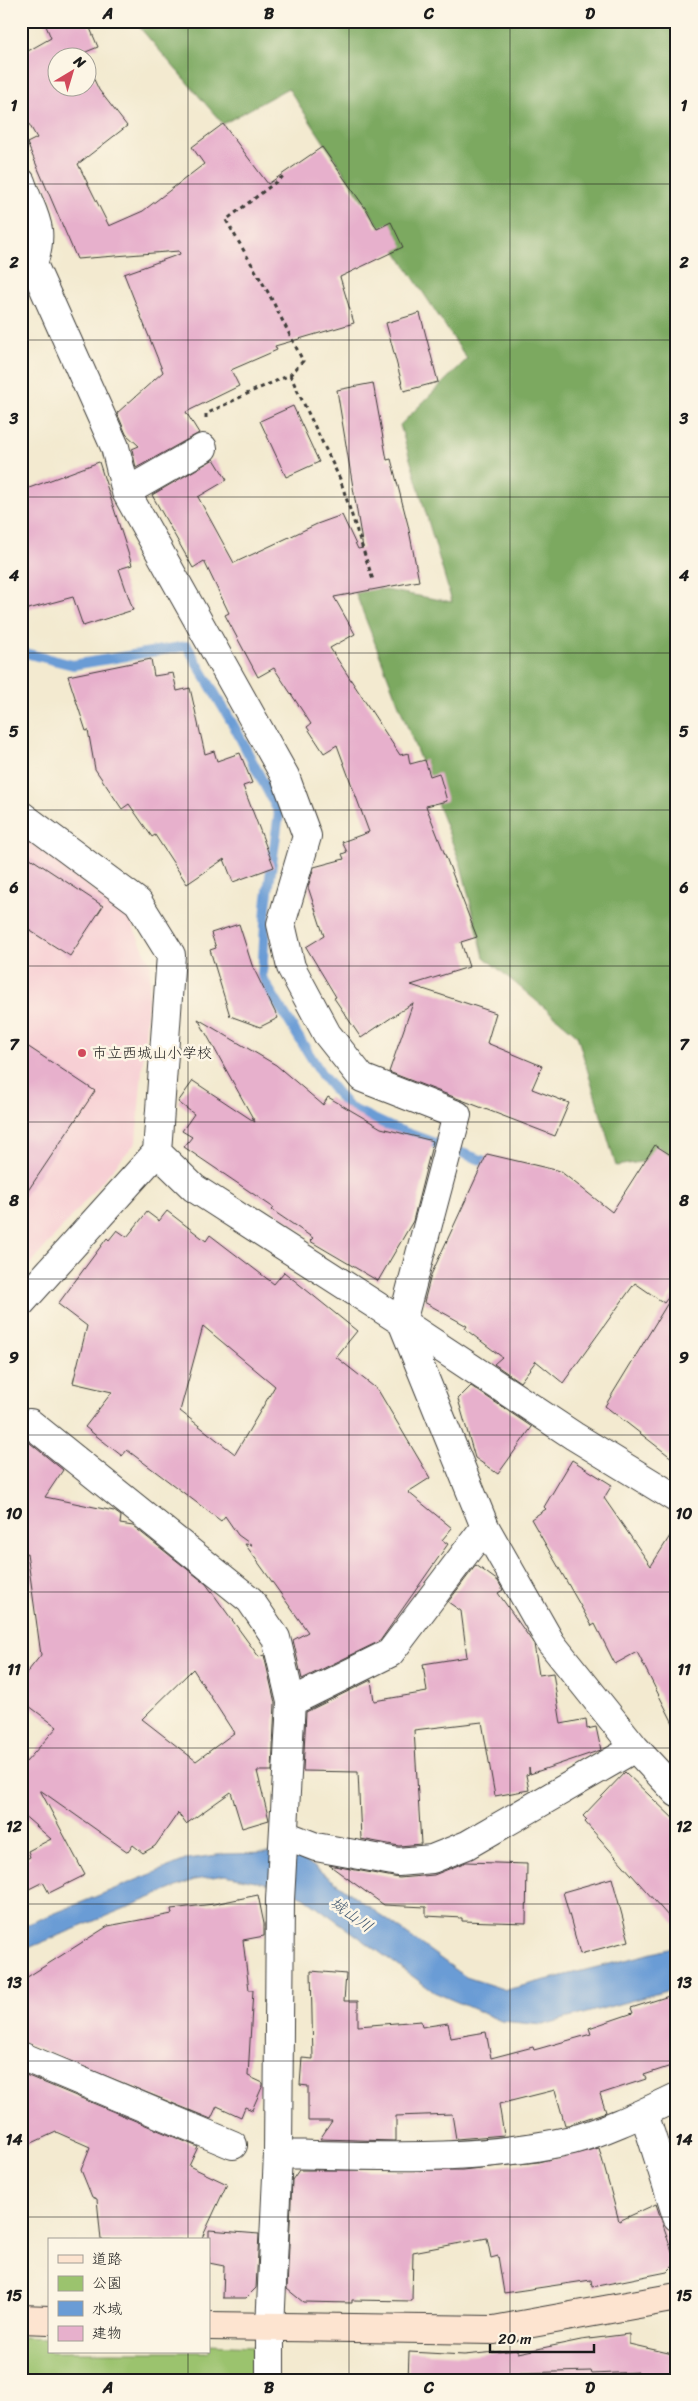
<svg xmlns="http://www.w3.org/2000/svg" width="698" height="2401" font-family="Sriracha,'Klee One',sans-serif">
	<style>
		.built { fill: #f7cfd4 }
		.green { fill: #9bc36e; stroke: #5c7045 }
		.forest { fill: #7ca961; stroke: #4c623e }
		.water { fill: #6a9cd5; stroke: #435c78 }
		.lines { fill: none; stroke-linecap: round; stroke-linejoin: round }
		.stream { stroke: #6a9cd5; stroke-width: 10 }
		.building { fill: #e7b0cc; fill-rule: evenodd }
		.street-casing { stroke: #3c3b37; stroke-width: 30 }
		.secondary-casing { stroke: #3c3b37; stroke-width: 30 }
		.path { stroke: #3c3b37; stroke-width: 3; stroke-dasharray: 4 4; stroke-linecap: butt }
		.street { stroke: #fff; stroke-width: 28 }
		.secondary { stroke: #fde4d0; stroke-width: 28 }
		.grid { fill: none; stroke: #1c1c1c; stroke-width: 1; stroke-opacity: 0.55 }
		.poi-dot { fill: #d1495b; stroke: #fcf5e5; stroke-width: 2 }
		.labels { text-anchor: middle; stroke-width: 5; stroke-linejoin: round; paint-order: stroke }
		.poi-label { font-size: 15px; fill: #1c1c1c; stroke: #fcf5e5; text-anchor: start }
		.water-label { font-size: 16px; font-style: italic; fill: #3f566f; stroke: #fcf5e5 }
		.neatline { fill: none; stroke: #1c1c1c; stroke-width: 2 }
		.grid-label { font-size: 16px; text-anchor: middle; font-weight: bold; fill: #1c1c1c }
	</style>
	<rect width="100%" height="100%" fill="#fcf5e5"/>
	<filter id="ink" filterUnits="userSpaceOnUse"><feTurbulence type="fractalNoise" baseFrequency=".02" numOctaves="2"/><feDisplacementMap in="SourceGraphic" scale="10" xChannelSelector="R" yChannelSelector="G"/><feConvolveMatrix kernelMatrix="1 2 1 2 8 2 1 2 1" color-interpolation-filters="sRGB"/></filter>
	<filter id="wash" filterUnits="userSpaceOnUse"><feTurbulence type="fractalNoise" baseFrequency=".0096" numOctaves="4" result="noise"/><feDisplacementMap in="SourceGraphic" scale="20" xChannelSelector="R" yChannelSelector="G"/><feGaussianBlur stdDeviation="1.12" result="paint"/><feColorMatrix in="noise" values="0 0 0 0 0 0 0 0 0 0 0 0 0 0 0 0 0 1.4 0 .05"/><feComposite in="paint" operator="in"/></filter>
	<g filter="url(#wash)">
		<rect width="100%" height="100%" fill="#f3ead0"/>
		<path class="built" d="M21,834L129,918L151,965L136,1142L21,1275Z"/>
		<path class="green" d="M22,2337L49,2338V2352H209V2344L254,2346L255,2380H21Z"/>
		<path class="forest" d="M134,21H677V1156L616,1166L577,1035L484,957L461,865L352,584L452,602L400,425L467,359L288,88L223,124Z"/>
		<path class="water" d="M272,1853L306,1861L466,1977L506,1990L677,1947V1988L543,2025L501,2021L434,1992L304,1897L271,1884L225,1875L194,1880L21,1951V1927L188,1859L224,1854Z"/>
		<g class="lines">
			<path class="stream" d="M21,652L73,665L187,646L235,728L279,813L266,906L262,978L322,1075L348,1107L393,1128L495,1165"/>
		</g>
		<g id="blocks">
			<path class="building" d="M44,21H87L98,47L81,54L82,58H58V88H88V67L99,90L127,126L78,164L109,226L143,211L204,164L192,147L223,124L268,184L322,147L368,212L377,229L391,222L403,247L340,277L354,323L275,346L277,350L231,370L239,386L186,412L199,433L136,468L132,449L139,446L126,434L117,413L163,372L124,274L180,254L179,251L77,259L27,143L37,138L21,110V55L51,38Z
				M420,313L438,382L404,391L386,323Z
				M373,383L387,460L391,459L408,525L419,581L334,597L355,634L330,648L400,755L408,753L410,764L425,760L430,776L439,773L447,801L426,806L477,937L461,942L469,967L411,985L496,1013L487,1043L542,1066L532,1089L569,1103L555,1136L389,1072L413,1003L361,1038L334,998L336,997L306,947L324,936L308,887L314,867L344,859L342,854L347,852L342,842L369,832L337,745L324,753L307,727L311,724L274,668L258,677L225,615L229,613L204,561L193,568L152,495L214,459L227,480L198,497L234,563L317,524L342,515L358,549L363,548L337,390Z
				M293,406L319,462L286,477L260,421Z
				M99,462L132,565L119,569L133,610L83,626L73,597L21,611V491Z
				M151,659L154,676L173,673L177,691L190,688L205,754L214,751L217,761L240,753L252,783L243,786L274,867L233,882L224,859L187,884L155,835L152,837L129,804L122,809L95,769L88,730L86,731L68,676Z
				M21,852L103,906L70,956L21,925Z
				M239,924L252,965L278,1018L260,1027L230,1016L210,950L216,948L211,933Z
				M198,1019L276,1065L323,1105L328,1097L381,1128L433,1141L413,1221L378,1281L310,1241L313,1238L272,1210L274,1208L184,1147L192,1137L182,1131L194,1114L178,1102L193,1081L255,1122Z
				M21,1042L95,1091L21,1201Z
				M655,1145L677,1159V1286L664,1303L635,1283L563,1383L536,1361L520,1382L494,1364L502,1357L465,1329L467,1326L424,1302L431,1275L487,1154L560,1171L612,1212Z
				M167,1211L206,1241L210,1235L274,1284L284,1272L357,1331L336,1357L378,1390L430,1478L408,1492L452,1528L442,1540L448,1544L380,1641L302,1679L293,1640L308,1632L245,1544L252,1545L238,1535L225,1516L221,1521L127,1450L122,1456L85,1427L112,1392L73,1383L87,1326L58,1304L107,1238L109,1240L117,1230L127,1237L147,1212L159,1221ZM203,1326L275,1386L235,1454L180,1411Z
				M677,1288V1462L605,1406Z
				M471,1386L532,1427L498,1474L475,1458L458,1399Z
				M21,1439H25L63,1470L45,1497L114,1511L121,1516L120,1524L133,1526L206,1584L259,1657L264,1655L275,1703L272,1771H257L269,1820L242,1828L231,1792L186,1824L178,1813L155,1846L143,1853L133,1845L128,1852L40,1790L85,1875L49,1893L43,1882L21,1893V1862L30,1857L28,1851L51,1839L21,1813V1753L26,1762L57,1727L21,1700V1680L41,1655L27,1553L21,1555ZM193,1669L234,1733L196,1761L142,1719Z
				M572,1460L612,1485L604,1498L651,1566L677,1525V1731L637,1652L615,1664L595,1624L592,1626L531,1519L546,1509L544,1507Z
				M476,1565L498,1581L503,1590L498,1593L534,1644L539,1675L553,1673L561,1724L586,1719L587,1729L596,1727L601,1750L530,1774L529,1767V1774L526,1775L529,1790L495,1796L482,1722L414,1730L421,1844L399,1846L361,1839L358,1772L303,1771L306,1712L371,1680L374,1701L427,1692L423,1664L467,1657L461,1611L448,1602Z
				M625,1772L677,1822V1926L585,1822L587,1820L583,1816Z
				M466,1862L527,1864L526,1923L462,1921V1918L426,1916V1907L384,1905L329,1865L399,1878L434,1875Z
				M612,1878L629,1941L580,1954L563,1892Z
				M258,1895L264,1924V1936L243,1940L249,1990H253L248,2076L263,2083V2085L252,2110L245,2107L241,2117L217,2106L211,2119L21,2041V1981L108,1926L172,1914L171,1909L214,1904Z
				M311,1971L346,1974L344,2001H358V2026L421,2021L422,2027L448,2023L451,2038L486,2032L491,2058L533,2047L534,2050L591,2034L589,2028L633,2013L631,2008L669,1996L677,2020V2064L644,2075L646,2079L600,2094L606,2112L568,2125H565L555,2090L499,2104L504,2135L456,2139L452,2114L396,2116V2141L320,2139L332,2121H308V2086L300,2085L302,2058L313,2059Z
				M21,2073L198,2147L189,2166L227,2184L201,2240H101L97,2199L92,2197L81,2170L90,2147L56,2132L21,2148Z
				M599,2148L619,2221L656,2204L676,2263L667,2272L592,2287L591,2280L504,2293L498,2256L491,2258L487,2238L413,2252L412,2301L352,2300V2303L303,2302L287,2289L292,2180L299,2170H462L538,2162Z
				M209,2230L259,2234L256,2288L246,2298H223L224,2266L209,2263Z
				M629,2334V2344L677,2355V2380H636L638,2372L592,2374L591,2371L520,2373V2376L510,2377V2380H408L409,2352L464,2355L518,2350V2353L581,2340Z"/>
		</g>
	</g>
	<g filter="url(#ink)">
		<use href="#blocks" fill-opacity="0" stroke="#3c3b37" stroke-width="1"/>
		<g class="lines">
			<g class="street-casing">
				<path id="street" d="M21,182C33,217 46,226 33,264L115,447L126,492L285,776L307,836L281,924L291,967L327,1034L362,1078L457,1115L402,1322L485,1527L551,1643L635,1748L677,1793
					M126,492L203,448
					M21,815L138,902L171,955L157,1152
					M21,1303L157,1152L194,1188L402,1322L574,1436L677,1499
					M21,1424L30,1423L250,1600L276,1638L291,1702L280,1900L278,2154L270,2328V2380
					M291,1702L390,1653L485,1527
					M285,1835L316,1847L398,1862L432,1859L467,1845L635,1748
					M21,2056L233,2145
					M644,2113L677,2217
					M278,2154C376,2156 475,2162 572,2140C604,2132 647,2111 677,2097"/>
			</g>
			<g class="secondary-casing">
				<path id="secondary" d="M21,2319L49,2320
					M209,2326L494,2330L677,2297"/>
			</g>
			<path class="path" d="M290,375L340,479L373,580
				M206,418V414L255,390L290,375L303,361L269,294L226,220L285,175"/>
			<use href="#street" class="street"/>
			<use href="#secondary" class="secondary"/>
		</g>
	</g>
	<path class="grid" d="M188,21V2240M349,21V2380M510,21V2380M21,184H677M21,340H677M21,497H677M21,653H677M21,810H677M21,966H677M21,1122H677M21,1279H677M21,1435H677M21,1592H677M21,1748H677M21,1904H677M21,2061H677M21,2217H677M188,2352V2380"/>
	<circle class="poi-dot" cx="82" cy="1053" r="5"/>
	<g class="labels">
		<g class="poi-label">
			<text x="92" y="1058">市立西城山小学校</text>
		</g>
		<g class="water-label">
			<text transform="translate(352 1914) rotate(36)" y="6">城山川</text>
		</g>
	</g>
	<rect width="698" height="2401" fill="none" stroke="#fcf5e5" stroke-width="55"/>
	<rect x="48" y="2238" width="162" height="115" fill="#fcf5e5" stroke="#a29e95"/>
	<rect x="58" y="2255" width="25" height="8" fill="#fde4d0" stroke="#a29e95"/>
	<text x="92" y="2264" font-size="15" fill="#1c1c1c">道路</text>
	<rect x="58" y="2276" width="25" height="15" fill="#9bc36e" stroke="#a29e95"/>
	<text x="92" y="2288" font-size="15" fill="#1c1c1c">公園</text>
	<rect x="58" y="2301" width="25" height="15" fill="#6a9cd5" stroke="#a29e95"/>
	<text x="92" y="2314" font-size="15" fill="#1c1c1c">水域</text>
	<rect x="58" y="2326" width="25" height="15" fill="#e7b0cc" stroke="#a29e95"/>
	<text x="92" y="2338" font-size="15" fill="#1c1c1c">建物</text>
	<g transform="translate(72 72) rotate(38)"><circle r="24" fill="#fcf5e5" stroke="#a29e95"/>
	<path d="M0-4L9 19L0 12L-9 19Z" fill="#d1495b"/>
	<text y="-8" font-size="14" font-weight="bold" text-anchor="middle" fill="#1c1c1c">N</text>
	</g>
	<path d="M490 2344v8h104v-8" fill="none" stroke="#1c1c1c" stroke-width="2.5"/>
	<text x="498" y="2344" font-size="15" fill="#1c1c1c" stroke="#fcf5e5" stroke-width="4" paint-order="stroke">20 m</text>
	<rect x="28" y="28" width="642" height="2346" class="neatline"/>
	<g class="grid-label">
		<text x="108" y="19">A</text>
		<text x="269" y="19">B</text>
		<text x="429" y="19">C</text>
		<text x="590" y="19">D</text>
		<text x="14" y="111">1</text>
		<text x="684" y="111">1</text>
		<text x="14" y="268">2</text>
		<text x="684" y="268">2</text>
		<text x="14" y="424">3</text>
		<text x="684" y="424">3</text>
		<text x="14" y="581">4</text>
		<text x="684" y="581">4</text>
		<text x="14" y="737">5</text>
		<text x="684" y="737">5</text>
		<text x="14" y="893">6</text>
		<text x="684" y="893">6</text>
		<text x="14" y="1050">7</text>
		<text x="684" y="1050">7</text>
		<text x="14" y="1206">8</text>
		<text x="684" y="1206">8</text>
		<text x="14" y="1363">9</text>
		<text x="684" y="1363">9</text>
		<text x="14" y="1519">10</text>
		<text x="684" y="1519">10</text>
		<text x="14" y="1675">11</text>
		<text x="684" y="1675">11</text>
		<text x="14" y="1832">12</text>
		<text x="684" y="1832">12</text>
		<text x="14" y="1988">13</text>
		<text x="684" y="1988">13</text>
		<text x="14" y="2145">14</text>
		<text x="684" y="2145">14</text>
		<text x="14" y="2301">15</text>
		<text x="684" y="2301">15</text>
		<text x="108" y="2393">A</text>
		<text x="269" y="2393">B</text>
		<text x="429" y="2393">C</text>
		<text x="590" y="2393">D</text>
	</g>
</svg>
